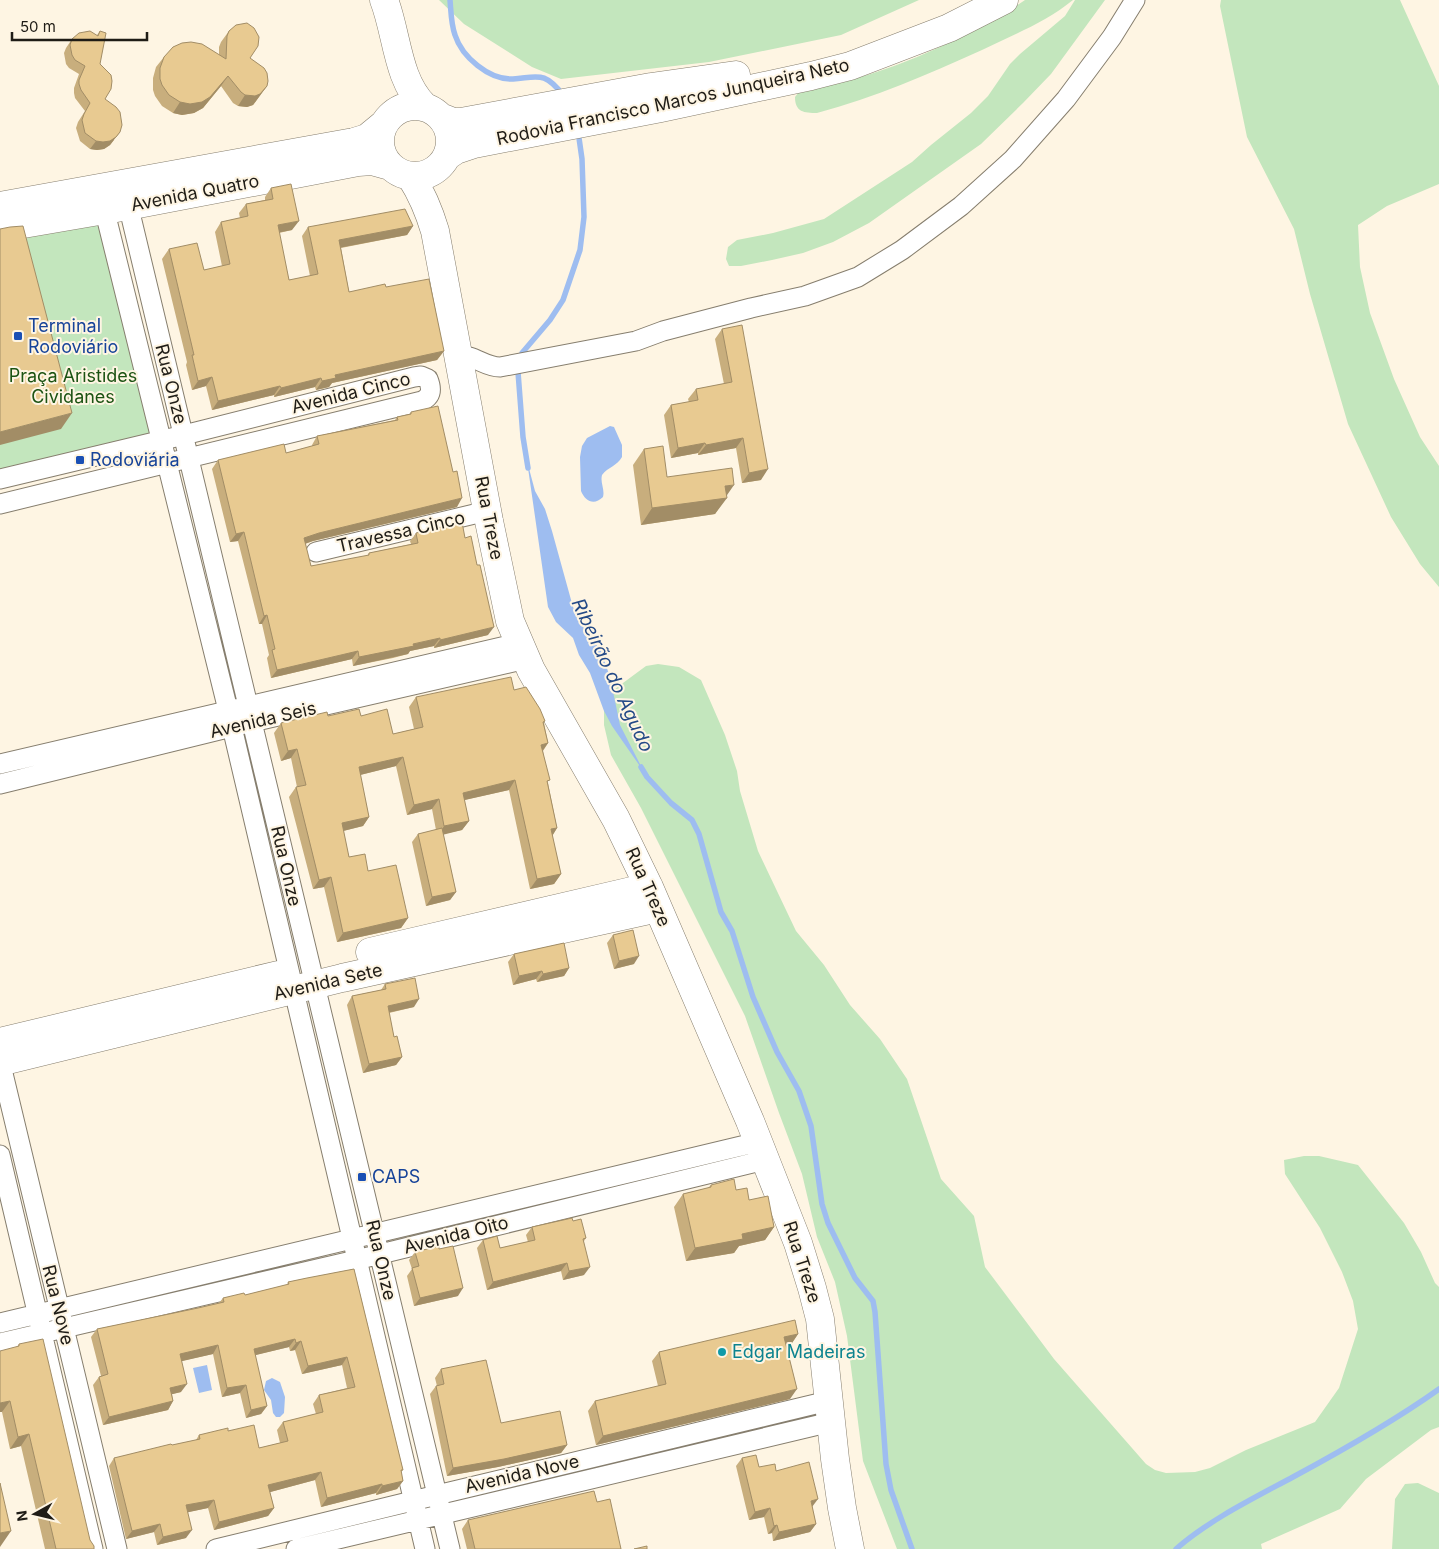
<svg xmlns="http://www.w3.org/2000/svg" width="1439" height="1549" font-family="Inter,sans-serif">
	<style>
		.green { fill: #c3e6bd }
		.water { fill: #9ebdf0 }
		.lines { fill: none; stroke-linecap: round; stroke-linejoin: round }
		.stream { stroke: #9ebdf0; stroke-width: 5.5 }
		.street-casing { stroke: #867e6e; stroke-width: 21 }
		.secondary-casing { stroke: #867e6e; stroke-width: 29 }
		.street { stroke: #fff; stroke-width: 19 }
		.secondary { stroke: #fff; stroke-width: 28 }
		.wall { fill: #c8ae7d }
		.shaded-wall { fill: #a28d66 }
		.building { fill: #e8ca91; stroke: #a28d66 }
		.transit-dot { fill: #1a4fb4; stroke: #fef5e3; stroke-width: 2 }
		.culture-dot { fill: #0f9aa8; stroke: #fef5e3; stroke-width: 2 }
		.labels { text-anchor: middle; stroke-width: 4; stroke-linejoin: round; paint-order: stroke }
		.street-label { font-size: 18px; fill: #1f1c16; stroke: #fef5e3 }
		.transit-label { font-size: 18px; fill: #164399; stroke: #fef5e3; text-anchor: start }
		.park-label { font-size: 18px; fill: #1c5313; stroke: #fef5e3 }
		.culture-label { font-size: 18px; fill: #0d838f; stroke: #fef5e3; text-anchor: start }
		.water-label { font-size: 19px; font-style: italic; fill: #244a87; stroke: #fef5e3 }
	</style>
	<rect width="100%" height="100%" fill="#fef5e3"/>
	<path class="green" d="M439,0H919L841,35L709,62L561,79L532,67L464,24Z
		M1025,0H1073C1046,22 1013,35 982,50C926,75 876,97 817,113C804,113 795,112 795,97L798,93C812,87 828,86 843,82C860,77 878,72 894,66C935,51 989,25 1025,0Z
		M1075,0H1105L1051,74L1023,103L981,144L920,187L869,223L833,242L803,253L772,260L741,266H729L726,259L728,247L737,240L773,233L824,219L912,162L931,145L971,113L988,96L1010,64L1020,54L1065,16Z
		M1221,0H1400L1439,86V184L1387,206L1358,225L1360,267L1370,313L1394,379L1420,437L1439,466V587L1420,564L1391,517L1348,424L1310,294L1294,229L1247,137L1220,6Z
		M104,210L162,441L0,480V228Z
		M658,664L679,667L701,680L725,735L737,771L740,791L758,851L796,931L824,965L850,1005L880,1039L907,1079L941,1179L974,1216L985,1267L1054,1359L1146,1464L1155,1470L1166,1473L1195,1472L1210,1468L1246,1450L1315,1422L1339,1388L1358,1329L1353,1301L1342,1272L1320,1228L1285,1174L1284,1160L1304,1156H1319L1358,1165L1404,1223L1421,1252L1435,1283L1439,1287V1427L1431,1430L1366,1479L1340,1509L1261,1544L1262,1549H897L863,1461L847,1336L835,1282L817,1237L802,1174L779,1113L745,1016L641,808L611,755L604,725V697L646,666Z
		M1418,1483L1439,1493V1549H1392L1395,1499L1405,1484Z"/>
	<path class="water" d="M610,426L614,427L622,445V457C617,466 608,467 602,475C600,483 605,489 603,497C594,506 585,501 581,491L580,457L582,446L587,438Z
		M527,461L535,491L545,509L552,531L573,607L581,624L601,651L610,677L620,725L644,772L612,726L604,711L590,673L579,655L573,638L556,622L548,607Z
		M207,1365L212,1390L199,1393L193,1368Z
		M272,1378L280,1382L285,1397L284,1413L280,1417H276L273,1413L271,1400L264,1390L266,1381Z"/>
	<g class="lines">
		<path class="stream" d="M450,0C451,11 451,24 455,35C462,57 489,80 513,79C539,77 544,71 563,95
			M528,468L523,437L518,372L522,353L550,320L563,300L580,250L584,217L582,159L578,131
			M641,767L647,777L671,803L692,820L699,834L721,912L732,931L753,997L777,1052L799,1091L811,1126L822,1204L828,1223L855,1278L873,1301L875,1312L886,1464L891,1490L912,1549
			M1176,1549C1209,1520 1254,1498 1293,1477C1343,1450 1393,1422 1439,1389"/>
		<g class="street-casing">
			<path id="street" d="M126,196L450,1549
				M102,200L228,710L425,1549
				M458,356C474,354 484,367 500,367L636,341L663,331L751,308L805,296L858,277L902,250L961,206L1013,159L1066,99L1112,37L1135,0
				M0,479L184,435L414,377L421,376L428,379C432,389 432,396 422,401L0,504
				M316,552L487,511
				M0,764L519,643
				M0,784L252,722L526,659
				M0,1061L117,1549
				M0,1155L93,1549
				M0,1323L758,1142
				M0,1343L356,1260L765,1160
				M216,1549L437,1495L828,1401
				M296,1549L831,1422"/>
		</g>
		<g class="secondary-casing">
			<path id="secondary" d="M384,0C397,33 397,80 424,106
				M380 141a35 35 0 1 1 70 0a35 35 0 1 1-70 0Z
				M443,118L453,122H461L651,87L736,75
				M447,156L456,150L474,144L661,108L811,76L850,66L949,28L1004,0
				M411,177C422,194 429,211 435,231L489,521L510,621L531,670L616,819L649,887L750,1121L798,1243L812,1288L820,1319L835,1459L842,1508L850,1549
				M0,206L354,142L367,138L384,124
				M0,228L128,206L358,162L372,161L390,166
				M370,952L649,887
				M0,1042L278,975
				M0,1062L342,978L658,908"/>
		</g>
		<use href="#street" class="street"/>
		<use href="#secondary" class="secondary"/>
	</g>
	<path class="wall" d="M100,31V64L105,99L114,140L110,145L104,149L97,150L90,149L80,141L76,128L78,122L85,111L75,98L74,93V88L79,74L69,68L66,64L64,53L66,48L72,39L97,35Z
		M229,31L250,58L267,86L253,105L247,107L238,106L233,103L221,86L203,108L194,113L182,115L173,113L162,106L155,96L153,90V78L156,67L164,57L219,55V47L221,42Z
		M271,188L292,230L279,233L289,280L310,276L302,236L308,227L413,226L407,235L341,248L349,292L386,287L444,351L437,360L332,383L329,387L316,390L315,387L274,397V395L212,410L206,386L192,390L186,365L187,362L162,259L169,249L204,270L222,266L215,232L221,222L240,218L239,213L246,204L265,200V197Z
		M722,329L761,480L742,483L736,448L698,455V453L671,458L664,415L671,405L689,402L688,399L696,389L724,384L715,339Z
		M411,412L457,507L313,541L305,544L311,566L367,556L369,553L411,544L410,541L416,533L465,538L488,635L434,648V646L410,651L408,654L393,658L353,666L352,659L271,678L267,658L269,655L262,624H259L238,541L230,542L212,469L218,460L286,453L312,446V445L317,436L395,420L397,417L409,415Z
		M644,449L667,477L726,496L715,514L641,525L633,465Z
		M514,690L545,721L544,723L548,743L543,751L548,783L557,828L552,836L561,874L554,884L530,889L509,790L464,800L469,821L462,830L443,834L456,892L450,900L426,906L412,842L418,834L436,830L432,809L407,815L396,766L360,775L369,817L363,826L343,831L349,857L368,871L408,918L401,928L337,942L324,887L313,889L289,797L296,787H297L291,758L281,761L274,733L281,723L328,716H361L393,734L414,729L409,707L416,697Z
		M613,935L634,964L614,969L607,943Z
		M514,954L569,968L564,976L537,982L536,979L513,985L508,962Z
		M385,984L414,1007L389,1013L394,1037L402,1057L396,1065L363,1073L347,1005L352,996L381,990Z
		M711,1185L736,1190L749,1200L774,1227L765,1240L739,1246L734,1253L686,1261L674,1207L683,1194L708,1188Z
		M573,1221L586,1238L584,1241V1275L563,1280L561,1271L487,1290L477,1248L483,1240L500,1248L528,1242L526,1235L532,1227Z
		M415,1252L458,1296L414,1306L407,1276L412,1269L409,1260Z
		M354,1269L403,1470L401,1472L403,1481L397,1489L376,1495V1493L321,1507L315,1480L270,1492L274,1508L268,1516L214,1530L208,1508L188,1512L186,1538L157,1545L154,1532L126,1539L109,1466L114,1458L196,1440L199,1435L228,1431L259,1448L280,1443L277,1430L283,1422L316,1414L313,1404L319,1395L347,1388L342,1365L302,1374L295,1350L290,1351L289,1347L255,1355L267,1406L261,1414L246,1418L240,1393L222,1397L213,1354L181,1361V1392L172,1394L173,1401L168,1410L103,1425L93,1385L99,1377L101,1376L91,1337L97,1329L198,1308L219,1303L223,1298L245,1295L287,1285L288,1282Z
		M798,1334L792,1343L786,1344L790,1399L596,1445L588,1411L595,1401L658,1386L652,1361L659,1352Z
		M19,1344L90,1540L94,1549H45L21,1446L10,1449L2,1412L17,1347Z
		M441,1369L501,1423L567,1445L561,1453L498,1467L447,1476L430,1394L436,1386H437L435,1378Z
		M742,1458L759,1467L812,1507L816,1524L810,1532L773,1541L772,1533L768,1534L764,1517L749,1520L736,1466Z
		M597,1502L621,1549H467L462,1529L468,1520Z"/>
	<path class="shaded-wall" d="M228,76L221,86L203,108L194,113L182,115L173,113L180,102Z
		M267,86L253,105L247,107L238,106L245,95Z
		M120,132L110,145L104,149L97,150L90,149L96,141Z
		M299,221L292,230L271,234L278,225Z
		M413,226L407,235L333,249L339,240Z
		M444,351L437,360L332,383L329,387L316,390L322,381L335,375Z
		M212,377L206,386L192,390L198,381Z
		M321,378L315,387L274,397L281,388Z
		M280,386L274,395L212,410L218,401Z
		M72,413L61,429L0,445V432Z
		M743,438L736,448L698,455L706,445Z
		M705,443L698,453L671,458L678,448Z
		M768,469L761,480L742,483L749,473Z
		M734,485L725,498H727L715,514L641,525L652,508L725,486Z
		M462,498L457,507L313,541L298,546L304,538L319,533Z
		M244,532L238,541L230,542L236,534Z
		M267,615L262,624H259L264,616Z
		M494,627L488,635L434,648L440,640Z
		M440,638L434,646L410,651L408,654L353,666L359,657Z
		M358,651L352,659L271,678L277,670Z
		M548,743L541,753V745Z
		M297,749L291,758L281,761L288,751Z
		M403,757L396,766L352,777L359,767Z
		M515,780L509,790L456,802L463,793Z
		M439,799L432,809L407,815L414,805Z
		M369,817L363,826L335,833L342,823Z
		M469,821L462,830L438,836L444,826Z
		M557,828L551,838V829Z
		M561,874L554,884L530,889L537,879Z
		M331,877L324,887L313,889L319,880Z
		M456,892L450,900L426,906L432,897Z
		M408,918L401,928L337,942L343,933Z
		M639,956L634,964L614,969L619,961Z
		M569,968L564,976L537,982L543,974Z
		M542,971L536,979L513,985L519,976Z
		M419,999L414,1007L382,1014L388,1006Z
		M402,1057L396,1065L363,1073L369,1064Z
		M774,1227L765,1240L739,1246L734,1253L686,1261L695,1248L742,1234Z
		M567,1263L561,1271L487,1290L493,1282Z
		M590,1267L584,1275L563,1280L569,1271Z
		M463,1288L458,1296L414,1306L420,1298Z
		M798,1334L792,1343L778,1346L784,1337Z
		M295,1339L289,1347L248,1357L254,1349Z
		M301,1341L295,1350L290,1351L296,1343Z
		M218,1345L213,1354L174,1363L180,1354Z
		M347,1357L342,1365L302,1374L308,1366Z
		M187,1384L181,1392L165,1396L170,1388Z
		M246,1385L240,1393L222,1397L227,1388Z
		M797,1389L790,1399L596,1445L603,1436Z
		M10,1401L2,1412H0V1403Z
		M173,1401L168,1410L103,1425L109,1417Z
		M267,1406L261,1414L246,1418L251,1410Z
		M29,1434L21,1446L10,1449L18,1437Z
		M567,1445L561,1453L498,1467L447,1476L453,1468Z
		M321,1472L315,1480L263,1494L268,1485Z
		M403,1481L397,1489L376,1495L382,1486Z
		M382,1484L376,1493L321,1507L327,1498Z
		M818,1499L812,1507L811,1501Z
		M214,1500L208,1508L180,1514L186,1505Z
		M274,1508L268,1516L214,1530L219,1522Z
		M770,1508L764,1517L749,1520L755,1512Z
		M160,1524L154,1532L126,1539L132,1531Z
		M816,1524L810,1532L773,1541L779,1532Z
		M777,1525L772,1533L768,1534L774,1526Z
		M192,1530L186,1538L157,1545L163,1537Z
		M11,1531L0,1547V1533Z"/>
	<path class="building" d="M247,23L254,28L259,37L258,46L250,58L264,68L267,73L268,81L267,86L260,94L255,96L245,95L241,92L228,76L210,97L202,102L190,104L180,102L169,95L162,85L160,79V68L164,57L173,47L182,43L191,42L202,44L226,59L227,36L229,31L236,25Z
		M90,31L98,36L100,31L106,33L100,64L111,75L112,81L111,89L105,99L116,107L120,112L122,125L120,132L116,137L110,141L103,142L96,141L85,133L82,120L84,114L90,103L81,90L79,84V80L85,66L75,60L72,55L70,45L72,39L79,33Z
		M291,184L299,221L278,225L289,280L318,274L308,227L405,209L413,226L339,240L349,292L385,284L386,287L429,279L444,351L335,375L336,378L322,381L321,378L281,388L280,386L218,401L212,377L198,381L192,355H194L169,249L197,243L204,270L230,264L221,222L248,216L246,204L273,199L271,188Z
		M23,226L72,413L0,432V229L10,227Z
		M742,325L768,469L749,473L743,438L706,445L705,443L678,448L671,405L698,400L696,389L732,382L722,329Z
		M438,406L453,472L457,471L462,498L319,533L304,538L311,566L369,555V553L418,543L416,533L462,522L465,538L471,536L477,565H480L494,627L440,640V638L413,644L414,646L359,657L358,651L277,670L272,650L275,649L267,615L264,616L244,532L236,534L218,460L284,444L286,453L319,444L317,436L398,420L397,417L411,414V412Z
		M663,446L667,477L732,468L734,485L725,486L727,498L652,508L644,449Z
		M511,677L514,690L526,687L540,709L545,721L543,722L548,743L541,745L550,780L547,781L557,828L551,829L561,874L537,879L515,780L463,793L469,821L444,826L439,799L414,805L403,757L359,767L369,817L342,823L349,857L365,854L368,871L396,865L408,918L343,933L331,877L319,880L296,787L306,785L297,749L288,751L281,723L327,712L328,716L359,709L361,716L387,709L393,734L423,727L416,697Z
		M442,828L456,892L432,897L418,834Z
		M633,930L639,956L619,961L613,935Z
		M564,943L569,968L543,974L542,971L519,976L514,954Z
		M415,978L419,999L388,1006L394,1037L397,1036L402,1057L369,1064L352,996L386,989L385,984Z
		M734,1179L736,1190L747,1188L749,1200L768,1196L774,1227L742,1234L743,1239L695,1248L683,1194L711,1187V1185Z
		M572,1218L573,1221L581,1219L586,1238L583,1239L590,1267L569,1271L567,1263L493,1282L483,1240L497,1236L500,1248L535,1240L532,1227Z
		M439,1246V1249L453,1246L463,1288L420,1298L412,1268L419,1266L415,1252Z
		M354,1269L403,1470H401L403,1481L382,1486V1484L327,1498L321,1472L268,1485L274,1508L219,1522L214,1500L186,1505L192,1530L163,1537L160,1524L132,1531L114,1458L171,1444L172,1445L200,1439L199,1435L228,1428V1431L254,1425L259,1448L288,1441L283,1422L323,1412L319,1395L355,1387L347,1357L308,1366L301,1341L296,1343L295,1339L254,1349L267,1406L251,1410L246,1385L227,1388L218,1345L180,1354L187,1384L170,1388L173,1401L109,1417L99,1377L108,1374L97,1329L198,1308L224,1302L223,1298L244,1293L245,1295L289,1284L288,1282L307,1278Z
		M795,1320L798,1334L784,1337L797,1389L603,1436L595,1401L666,1384L659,1352Z
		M43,1339L90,1540L94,1546V1549H56L29,1434L18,1437L10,1401L0,1403V1351L19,1346V1344Z
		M486,1360L501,1423L560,1411L567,1445L504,1459L453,1468L436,1386L444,1384L441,1369Z
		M756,1455L759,1467L775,1464L776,1471L809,1462L818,1499L811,1501L816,1524L779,1532L777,1525L774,1526L770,1508L755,1512L742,1458Z
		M0,1483L11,1531L0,1533Z
		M594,1491L597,1502L610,1499L621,1549H475L468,1520Z
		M647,1546V1549H634Z"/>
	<g class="transit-dot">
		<rect x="13" y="331" width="10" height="10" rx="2.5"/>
		<rect x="75" y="455" width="10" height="10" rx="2.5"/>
		<rect x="357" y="1172" width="10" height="10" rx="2.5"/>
	</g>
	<circle class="culture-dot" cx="722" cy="1352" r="5"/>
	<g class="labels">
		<g class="street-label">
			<text transform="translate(673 102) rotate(-12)" y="6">Rodovia Francisco Marcos Junqueira Neto</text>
			<text transform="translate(195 193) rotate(-11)" y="6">Avenida Quatro</text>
			<text transform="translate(171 384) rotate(76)" y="6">Rua Onze</text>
			<text transform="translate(351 393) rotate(-14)" y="6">Avenida Cinco</text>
			<text transform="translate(489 518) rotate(79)" y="6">Rua Treze</text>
			<text transform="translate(401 532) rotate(-13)" y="6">Travessa Cinco</text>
			<text transform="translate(263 720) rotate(-13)" y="6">Avenida Seis</text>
			<text transform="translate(286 866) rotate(77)" y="6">Rua Onze</text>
			<text transform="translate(648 887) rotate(66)" y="6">Rua Treze</text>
			<text transform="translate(328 982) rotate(-13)" y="6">Avenida Sete</text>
			<text transform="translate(456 1235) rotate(-14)" y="6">Avenida Oito</text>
			<text transform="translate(381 1260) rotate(77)" y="6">Rua Onze</text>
			<text transform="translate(802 1262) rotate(72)" y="6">Rua Treze</text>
			<text transform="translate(58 1305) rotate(76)" y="6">Rua Nove</text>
			<text transform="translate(522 1474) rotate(-13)" y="6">Avenida Nove</text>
		</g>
		<g class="transit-label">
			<text x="28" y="332">Terminal<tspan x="28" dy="21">Rodoviário</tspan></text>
			<text x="90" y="466">Rodoviária</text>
			<text x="372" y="1183">CAPS</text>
		</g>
		<g class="park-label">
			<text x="73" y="382">Praça Aristides<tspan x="73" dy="21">Cividanes</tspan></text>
		</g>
		<g class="culture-label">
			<text x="732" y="1358">Edgar Madeiras</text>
		</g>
		<g class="water-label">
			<text transform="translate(613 675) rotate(65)" y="7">Ribeirão do Agudo</text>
		</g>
	</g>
	<g transform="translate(35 1514) rotate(262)" stroke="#fef5e3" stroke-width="4" paint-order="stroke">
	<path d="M0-4L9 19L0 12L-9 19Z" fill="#1f1c16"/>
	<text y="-8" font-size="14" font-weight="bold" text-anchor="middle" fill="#1f1c16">N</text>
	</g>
	<path d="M12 32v8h135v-8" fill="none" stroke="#1f1c16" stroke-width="2.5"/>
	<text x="20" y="32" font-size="15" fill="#1f1c16" stroke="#fef5e3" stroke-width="4" paint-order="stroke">50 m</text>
</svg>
